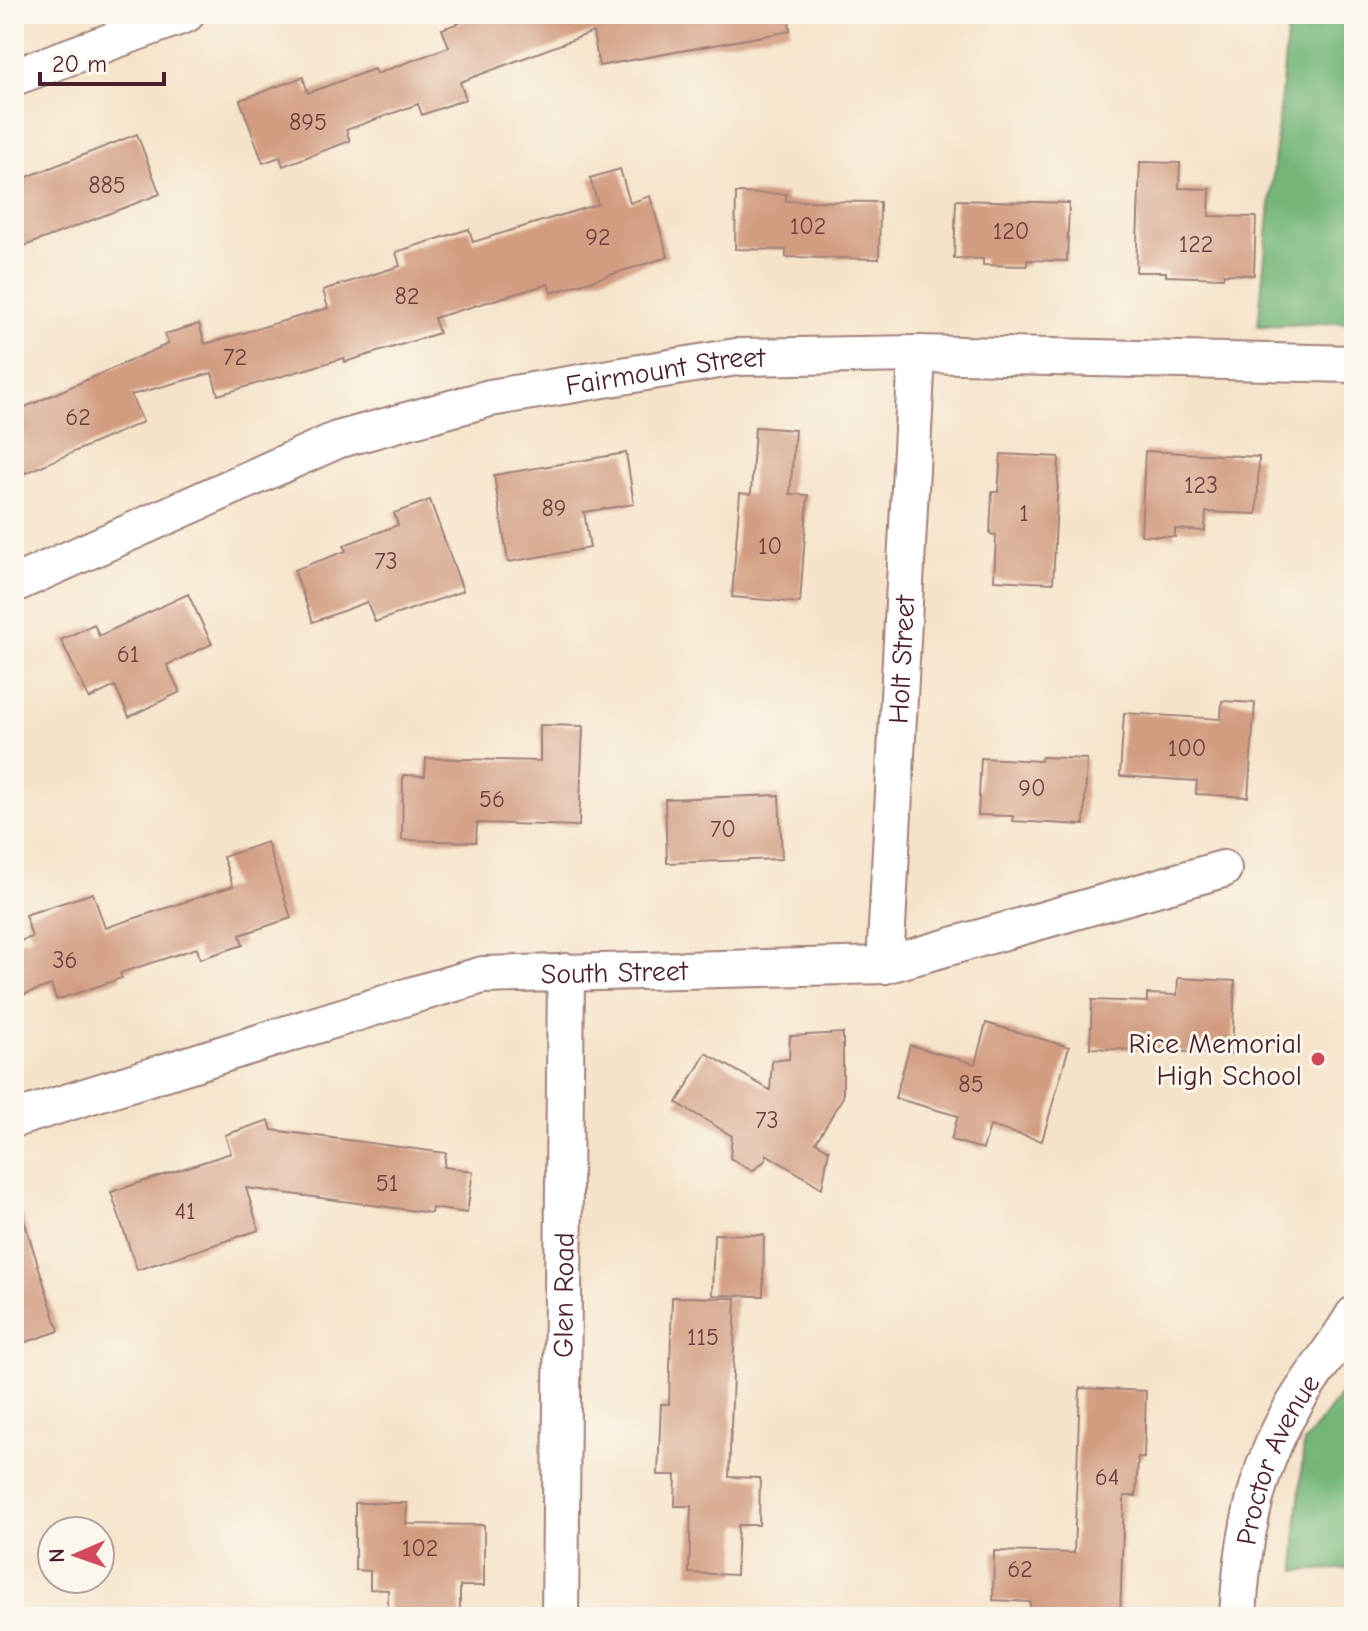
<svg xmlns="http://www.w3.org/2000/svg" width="1368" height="1631" font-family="'Comic Neue',sans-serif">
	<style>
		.forest { fill: #75b678; stroke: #606a52; stroke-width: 2 }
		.building { fill: #d29c81 }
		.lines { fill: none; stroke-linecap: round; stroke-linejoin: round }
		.street-casing { stroke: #a0817a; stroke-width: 40 }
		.street { stroke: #fff; stroke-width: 36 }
		.poi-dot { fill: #d1495b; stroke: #fbf7ec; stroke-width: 3 }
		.labels { text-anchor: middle; stroke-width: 6; stroke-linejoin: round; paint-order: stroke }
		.number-label { font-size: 24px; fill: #6c3e40 }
		.street-label { font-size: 28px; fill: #4a1f2b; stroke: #fbf7ec }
		.poi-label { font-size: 28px; fill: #4a1f2b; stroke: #fbf7ec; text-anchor: end }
	</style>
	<rect width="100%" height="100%" fill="#fbf7ec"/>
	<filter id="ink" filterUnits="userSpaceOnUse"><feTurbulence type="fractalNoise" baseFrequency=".0125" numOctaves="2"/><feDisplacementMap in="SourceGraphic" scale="16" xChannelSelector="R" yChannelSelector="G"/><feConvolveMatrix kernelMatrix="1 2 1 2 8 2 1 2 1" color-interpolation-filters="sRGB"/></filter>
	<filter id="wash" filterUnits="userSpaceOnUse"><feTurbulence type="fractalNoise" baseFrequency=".006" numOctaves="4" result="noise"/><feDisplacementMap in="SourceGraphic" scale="32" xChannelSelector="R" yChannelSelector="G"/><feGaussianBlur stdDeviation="1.8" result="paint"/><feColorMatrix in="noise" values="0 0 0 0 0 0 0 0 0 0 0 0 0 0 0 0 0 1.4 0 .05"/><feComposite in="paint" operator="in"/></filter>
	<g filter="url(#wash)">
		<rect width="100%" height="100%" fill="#f5e3c9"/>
		<path class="forest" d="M1289,14H1354V322L1258,326Z
			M1354,1377V1568L1296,1571V1532L1304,1443Z"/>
		<g id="blocks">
			<path class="building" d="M483,14H789L790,31L599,66L593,32L460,82L466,99L422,115L418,104L346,130L350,141L283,166L280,157L263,163L240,100L303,77L308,93L374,69L376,74L449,47L442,29Z
				M137,134L160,194L14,250V182Z
				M1140,162L1180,163L1179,188L1210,189L1209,216L1256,217L1254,275L1224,274L1223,278L1166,276V272H1136Z
				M620,169L630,203L650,196L668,257L551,293L548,284L434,318L439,333L345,362L344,358L218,395L212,373L131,395L143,422L14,478V412L168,344L165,334L199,324L205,344L328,308L323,290L400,266L396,252L469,229L473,242L598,204L590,178Z
				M736,193L786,194V201L880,202L879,259L786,257V250L735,249Z
				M956,200L1069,203L1067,261L1027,260V266L983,265V259L954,258Z
				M755,427L795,430L790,494L808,495L800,603L732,597L740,493L751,494Z
				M1145,451L1259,457L1257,514L1206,512L1205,531L1175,529V537L1141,535Z
				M626,453L634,504L584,512L590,548L508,562L494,475Z
				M1001,454L1059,457L1053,583L994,580L996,535L990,534L992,492H998Z
				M430,500L463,591L375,622L367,602L313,622L294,570L346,551L344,545L398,525L394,513Z
				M188,594L212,644L167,665L180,692L129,717L115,686L89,699L61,640L94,624L99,636Z
				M1222,701L1255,703L1248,797L1196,794L1197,781L1120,776L1124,713L1221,719Z
				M540,725L583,726L579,826L477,823L476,842L402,840L403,775L425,776L426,758L540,761Z
				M1042,757L1087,759L1084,825L1012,821L1013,816L978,815L981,758L1041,761Z
				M779,795L782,859L667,863L665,799Z
				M267,842L291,918L240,935L243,945L200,959L197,948L120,973L122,978L57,1000L51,985L14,998V943L32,937L25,915L93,893L105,928L233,886L223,857Z
				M1178,978L1235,981L1232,1054L1090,1048L1092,1000L1147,1002V994L1177,995Z
				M986,1023L1069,1047L1042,1141L990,1126L983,1149L951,1140L958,1116L895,1098L910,1045L975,1064Z
				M843,1033V1097L816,1142L829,1150L822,1188L766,1154V1160L752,1171L730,1158L732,1136L677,1103L706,1053L770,1090L772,1061L789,1059L790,1036Z
				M269,1120L272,1130L446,1153L444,1167L473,1171L467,1213L432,1208L431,1213L246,1188L259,1230L137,1270L111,1192L231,1153L225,1135Z
				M21,1211L59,1331L14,1346V1212Z
				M714,1234L764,1235L763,1296L712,1295Z
				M672,1297L736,1298L729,1477L760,1478L759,1525H738L736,1575L689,1573L691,1506H675L676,1475H658L661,1404H669Z
				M1080,1388L1146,1391L1144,1458L1138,1457L1136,1496H1124L1120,1617H1030V1602L993,1600L994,1551L1074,1553Z
				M355,1503H407L406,1524L484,1525V1586H460V1617H388V1590L370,1589V1571L355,1570Z"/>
		</g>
	</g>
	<g filter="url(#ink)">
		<use href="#blocks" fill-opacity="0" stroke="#a0817a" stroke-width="2"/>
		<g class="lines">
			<g class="street-casing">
				<g id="street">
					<path d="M14,77L186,14"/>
					<path id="s1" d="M14,584L337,440L490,398L736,357L917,354L1354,364"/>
					<path id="s2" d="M885,965L917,354"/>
					<path id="s3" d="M14,1119L413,995L483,975L885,965L1223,869"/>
					<path id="s4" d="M560,1617L566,972"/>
					<path id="s5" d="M1238,1617C1241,1554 1252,1487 1280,1430C1300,1389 1331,1354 1354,1315"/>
				</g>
			</g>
			<use href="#street" class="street"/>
		</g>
	</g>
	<circle class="poi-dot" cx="1318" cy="1059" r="8"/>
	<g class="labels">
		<g class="number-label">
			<text x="308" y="130">895</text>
			<text x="107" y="193">885</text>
			<text x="808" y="234">102</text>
			<text x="1011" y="239">120</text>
			<text x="598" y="245">92</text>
			<text x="1196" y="252">122</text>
			<text x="407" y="304">82</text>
			<text x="235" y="365">72</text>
			<text x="78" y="425">62</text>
			<text x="1201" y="493">123</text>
			<text x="554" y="516">89</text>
			<text x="1024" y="521">1</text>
			<text x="770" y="554">10</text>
			<text x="386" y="569">73</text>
			<text x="128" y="662">61</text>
			<text x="1187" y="756">100</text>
			<text x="1032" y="796">90</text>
			<text x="492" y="807">56</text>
			<text x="723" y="837">70</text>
			<text x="65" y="968">36</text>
			<text x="971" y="1092">85</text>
			<text x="767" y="1128">73</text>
			<text x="387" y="1191">51</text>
			<text x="185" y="1219">41</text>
			<text x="703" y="1345">115</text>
			<text x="1107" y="1485">64</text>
			<text x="420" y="1556">102</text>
			<text x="1020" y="1577">62</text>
		</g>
		<g class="street-label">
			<text dy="10" stroke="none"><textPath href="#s1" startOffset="690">Fairmount Street</textPath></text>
			<text dy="10" stroke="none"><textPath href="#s2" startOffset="306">Holt Street</textPath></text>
			<text dy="10" stroke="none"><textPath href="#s3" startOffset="622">South Street</textPath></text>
			<text dy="10" stroke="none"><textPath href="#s4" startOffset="322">Glen Road</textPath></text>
			<text dy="10" stroke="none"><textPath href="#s5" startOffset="164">Proctor Avenue</textPath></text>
		</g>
		<g class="poi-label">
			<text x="1302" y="1053">Rice Memorial<tspan x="1302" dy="32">High School</tspan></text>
		</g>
	</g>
	<rect width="1368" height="1631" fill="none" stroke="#fbf7ec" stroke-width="48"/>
	<g transform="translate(76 1555) rotate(268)"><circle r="38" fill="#fbf7ec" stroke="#b4a19f" stroke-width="2"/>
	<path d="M0-6L14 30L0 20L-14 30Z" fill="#d1495b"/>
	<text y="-12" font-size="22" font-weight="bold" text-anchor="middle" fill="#4a1f2b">N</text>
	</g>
	<path d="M40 72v12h124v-12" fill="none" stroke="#4a1f2b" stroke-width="4"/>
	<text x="52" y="72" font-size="24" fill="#4a1f2b" stroke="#fbf7ec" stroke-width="6" paint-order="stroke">20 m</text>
</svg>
